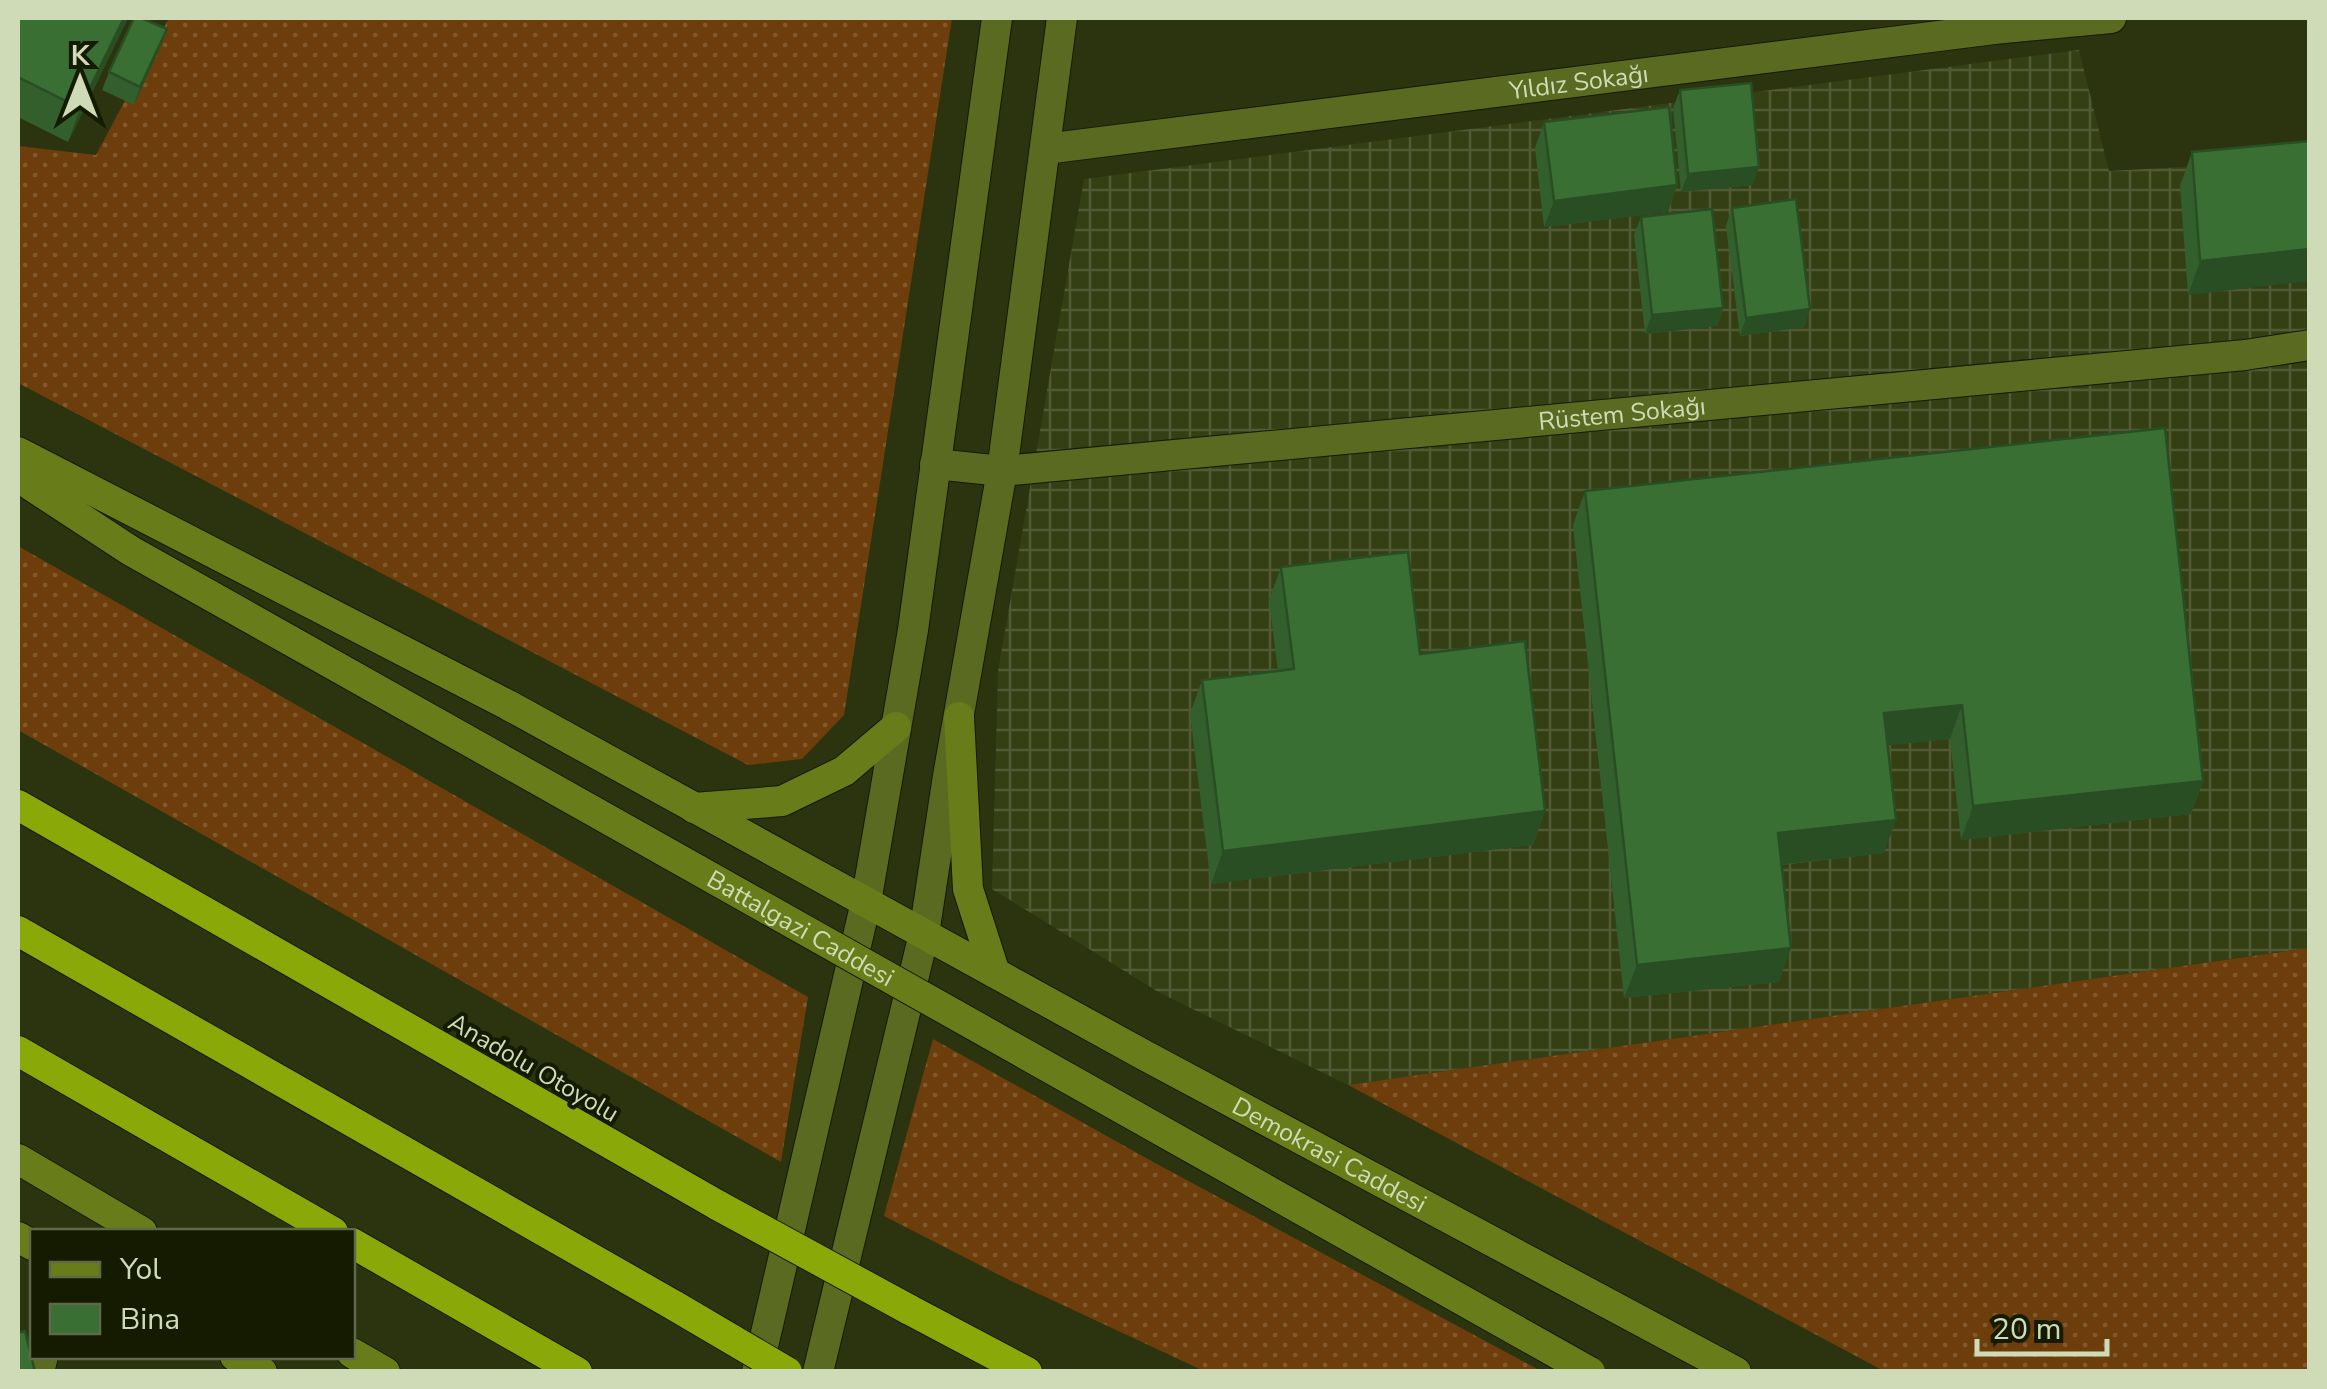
<svg xmlns="http://www.w3.org/2000/svg" width="2327" height="1389" font-family="'Nunito Sans',sans-serif">
	<style>
		.industrial { fill: url(#industrial-grid) }
		.grass { fill: url(#grass-dots) }
		.lines { fill: none; stroke-linecap: round; stroke-linejoin: round }
		.street-casing { stroke: #151a04; stroke-width: 32 }
		.secondary-casing { stroke: #151a04; stroke-width: 32 }
		.highway-casing { stroke: #151a04; stroke-width: 32 }
		.street { stroke: #5a6b21; stroke-width: 30 }
		.secondary { stroke: #687d19; stroke-width: 30 }
		.highway { stroke: #8aa807; stroke-width: 30 }
		.secondary-bridge-casing { stroke: #151a04; stroke-width: 32; stroke-linecap: butt }
		.highway-bridge-casing { stroke: #151a04; stroke-width: 32; stroke-linecap: butt }
		.secondary-bridge { stroke: #687d19; stroke-width: 30 }
		.highway-bridge { stroke: #8aa807; stroke-width: 30 }
		.wall { fill: #325f2c }
		.shaded-wall { fill: #294e24 }
		.building { fill: #3a6f33; stroke: #294e24; stroke-width: 2.5 }
		.labels { text-anchor: middle; stroke-width: 8; stroke-linejoin: round; paint-order: stroke }
		.street-label { font-size: 25px; fill: #cfdbb6; stroke: #141b00 }
	</style>
	<defs>
		<pattern id="industrial-grid" width="8" height="8" patternUnits="userSpaceOnUse" patternTransform="scale(2.5)"><rect width="8" height="8" fill="#353f14"/><path d="M0 4h8M4 0v8" fill="none" stroke="#515a34"/></pattern>
		<pattern id="grass-dots" width="8" height="8" patternUnits="userSpaceOnUse" patternTransform="scale(2.5)"><rect width="8" height="8" fill="#6d3e0b"/><path d="M2 2h.1M6 6h.1" fill="none" stroke="#81592c" stroke-width="1.8" stroke-linecap="round"/></pattern>
	</defs>
	<rect width="100%" height="100%" fill="#2b340e"/>
	<path class="industrial" d="M2079,50L2109,171L2309,160V948L1348,1085L1160,993L992,889L998,671L1084,179Z"/>
	<path class="grass" d="M169,18H952L844,715L802,759L748,765L18,383V146L96,155Z
		M18,546L808,997L781,1162L18,730Z
		M2309,948V1371H1884L1348,1085Z
		M933,1039L1155,1163L1541,1371H1204L1009,1280L884,1216Z"/>
	<g class="lines">
		<g class="street-casing">
			<g id="street">
				<path id="s1" d="M1045,149L1994,29L2111,18"/>
				<path id="s2" d="M935,464L1002,471L2245,355L2310,345"/>
				<path d="M39,1372L43,1356"/>
				<path d="M757,1372L866,902L913,630L997,18"/>
				<path d="M818,1372L924,934L948,776L1002,471L1062,18"/>
			</g>
		</g>
		<g class="secondary-casing">
			<g id="secondary">
				<path id="s3" d="M18,452L508,705L1144,1055L1736,1372"/>
				<path d="M18,477L131,551L291,641"/>
				<path d="M959,717L968,889L995,973"/>
				<path d="M694,808L782,801L844,771L896,727"/>
				<path d="M18,1159L142,1232"/>
				<path d="M18,1237L32,1245"/>
				<path d="M352,1353L385,1372"/>
				<path d="M235,1356L262,1372"/>
			</g>
		</g>
		<g class="highway-casing">
			<path id="highway" d="M18,805L719,1206
				M18,931L675,1306
				M18,1051L333,1232
				M352,1243L577,1372
				M908,1309L1027,1372"/>
		</g>
		<use href="#street" class="street"/>
		<use href="#secondary" class="secondary"/>
		<use href="#highway" class="highway"/>
		<g class="secondary-bridge-casing">
			<g id="secondary-bridge">
				<path id="s4" d="M291,641L1590,1372"/>
			</g>
		</g>
		<g class="highway-bridge-casing">
			<path id="highway-bridge" d="M719,1206L908,1309
				M675,1306L787,1372"/>
		</g>
		<use href="#secondary-bridge" class="secondary-bridge"/>
		<use href="#highway-bridge" class="highway-bridge"/>
	</g>
	<path class="wall" d="M18,18H128L68,142L18,117Z
		M167,29L160,48L134,105L102,90L109,72Z
		M1680,90L1753,185L1681,192L1673,108Z
		M1544,122L1677,185L1668,212L1544,227L1535,148Z
		M2310,141L2188,295L2180,186L2192,152Z
		M1732,208L1810,309L1804,327L1740,336L1726,226Z
		M1641,217L1723,308L1717,326L1645,334L1634,235Z
		M1585,491L2203,781L2191,814L1961,840L1950,739L1888,745L1884,853L1782,865L1779,982L1624,998L1573,525Z
		M1281,567L1420,654L1545,811L1533,845L1211,884L1190,714L1202,680L1278,671L1269,600Z"/>
	<path class="shaded-wall" d="M124,18H128L68,142L80,108Z
		M167,29L160,48L134,105L140,87Z
		M1759,167L1753,185L1681,192L1688,174Z
		M1677,185L1668,212L1544,227L1554,201Z
		M2310,249V281L2188,295L2200,261Z
		M1723,308L1717,326L1645,334L1652,315Z
		M1810,309L1804,327L1740,336L1746,318Z
		M1962,705L1950,739L1872,747L1884,713Z
		M2203,781L2191,814L1961,840L1973,806Z
		M1545,811L1533,845L1211,884L1223,851Z
		M1896,820L1884,853L1766,866L1778,833Z
		M1791,948L1779,982L1624,998L1637,965Z"/>
	<path class="building" d="M18,18H124L80,108L18,77Z
		M134,18H141L167,29L140,87L109,72Z
		M1751,83L1759,167L1688,174L1680,90Z
		M1669,107L1677,185L1554,201L1544,122Z
		M2310,141V249L2200,261L2192,152Z
		M1796,199L1810,309L1746,318L1732,208Z
		M1712,209L1723,308L1652,315L1641,217Z
		M2165,428L2203,781L1973,806L1962,705L1884,713L1896,820L1778,833L1791,948L1637,965L1585,491Z
		M1408,552L1420,654L1525,641L1545,811L1223,851L1202,680L1294,669L1281,567Z
		M25,1331L35,1372H18V1333Z"/>
	<g class="labels">
		<g class="street-label">
			<text dy="9" stroke="none"><textPath href="#s1" startOffset="538">Yıldız Sokağı</textPath></text>
			<text dy="9" stroke="none"><textPath href="#s2" startOffset="690">Rüstem Sokağı</textPath></text>
			<text dy="9" stroke="none"><textPath href="#s4" startOffset="585">Battalgazi Caddesi</textPath></text>
			<text transform="translate(534 1067) rotate(30)" y="9">Anadolu Otoyolu</text>
			<text dy="9" stroke="none"><textPath href="#s3" startOffset="1488">Demokrasi Caddesi</textPath></text>
		</g>
	</g>
	<rect width="2327" height="1389" fill="none" stroke="#cfdbb6" stroke-width="40"/>
	<rect x="30" y="1229" width="325" height="130" fill="#141b00" stroke="#5f6849" stroke-width="2.5"/>
	<rect x="50" y="1262" width="50" height="15" fill="#687d19" stroke="#5f6849" stroke-width="2.5"/>
	<text x="120" y="1279" font-size="30" fill="#cfdbb6">Yol</text>
	<rect x="50" y="1304" width="50" height="30" fill="#3a6f33" stroke="#5f6849" stroke-width="2.5"/>
	<text x="120" y="1329" font-size="30" fill="#cfdbb6">Bina</text>
	<g transform="translate(80 80)" stroke="#141b00" stroke-width="8" paint-order="stroke">
	<path d="M0-8L18 38L0 25L-18 38Z" fill="#cfdbb6"/>
	<text y="-15" font-size="28" font-weight="bold" text-anchor="middle" fill="#cfdbb6">K</text>
	</g>
	<path d="M1977 1339v15h130v-15" fill="none" stroke="#cfdbb6" stroke-width="5"/>
	<text x="1992" y="1339" font-size="30" fill="#cfdbb6" stroke="#141b00" stroke-width="8" paint-order="stroke">20 m</text>
</svg>
